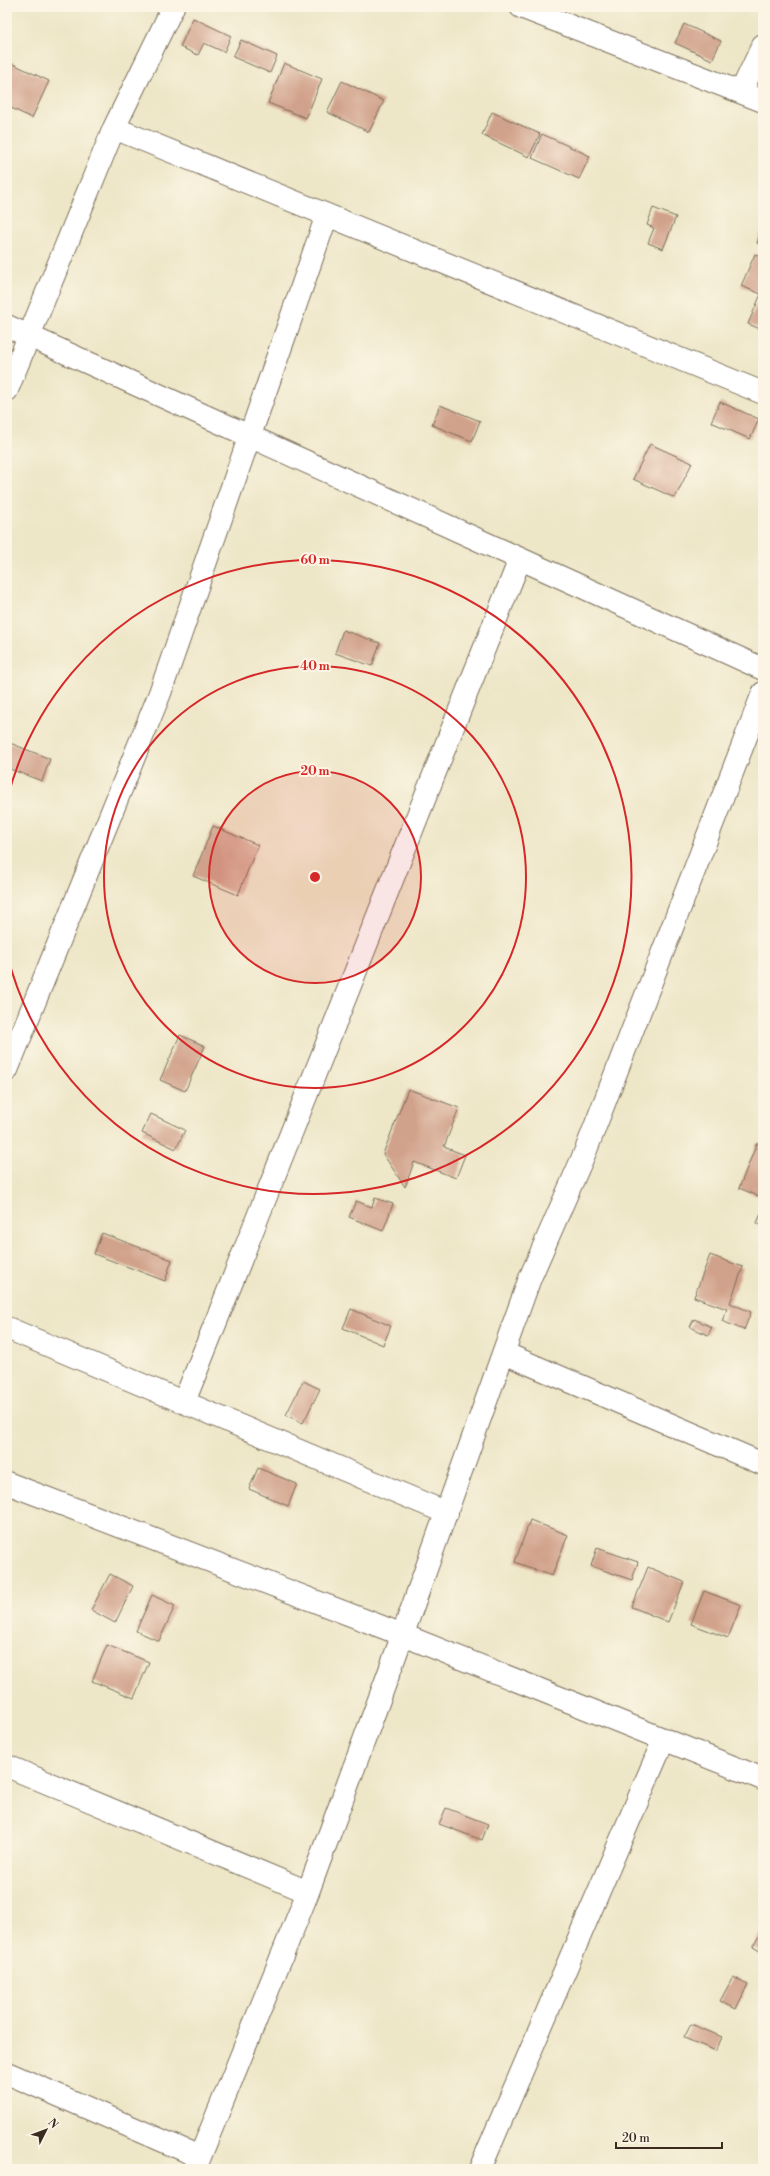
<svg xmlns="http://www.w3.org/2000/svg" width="770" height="2176" font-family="'Libre Bodoni',serif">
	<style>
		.building { fill: #d1a28b }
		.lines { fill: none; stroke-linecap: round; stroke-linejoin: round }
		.minor-casing { stroke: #796c59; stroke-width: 24 }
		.minor { stroke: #fff; stroke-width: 22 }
		.ring { fill: none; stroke: #d62828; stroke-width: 2 }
		.centre { fill: #d62828; stroke: #fcf5e5; stroke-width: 2 }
		.ring-label { font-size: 12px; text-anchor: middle; font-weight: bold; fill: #d62828; stroke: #fcf5e5; stroke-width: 4; stroke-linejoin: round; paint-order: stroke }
	</style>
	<rect width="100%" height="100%" fill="#fcf5e5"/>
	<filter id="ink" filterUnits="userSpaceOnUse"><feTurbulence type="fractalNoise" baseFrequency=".025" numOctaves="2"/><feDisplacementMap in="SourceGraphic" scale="8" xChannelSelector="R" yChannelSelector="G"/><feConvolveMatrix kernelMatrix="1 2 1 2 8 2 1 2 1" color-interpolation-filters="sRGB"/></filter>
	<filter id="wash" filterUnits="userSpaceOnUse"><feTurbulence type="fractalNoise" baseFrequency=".012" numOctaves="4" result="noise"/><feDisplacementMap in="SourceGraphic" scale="16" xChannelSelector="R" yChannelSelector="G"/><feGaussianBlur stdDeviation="0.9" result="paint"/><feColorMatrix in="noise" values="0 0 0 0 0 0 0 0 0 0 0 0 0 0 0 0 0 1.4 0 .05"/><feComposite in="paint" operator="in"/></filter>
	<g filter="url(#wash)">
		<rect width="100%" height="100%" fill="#ede6c7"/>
		<g id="blocks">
			<path class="building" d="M193,18L231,36L224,52L204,43L198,55L180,47Z
				M684,24L721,41L712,60L675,43Z
				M241,40L277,56L270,73L233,57Z
				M11,63L49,81L32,118L7,106V73Z
				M284,63L322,79L306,118L268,103Z
				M342,81L384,101L369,132L327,112Z
				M492,112L540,134L529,157L482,135Z
				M542,134L590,156L579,179L532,158Z
				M653,208L676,217L663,249L648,243L654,228L647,225Z
				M763,228V245L757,243Z
				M755,254L763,258V290L761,294L741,286Z
				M761,294L763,295V330L748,324Z
				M720,402L759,419L750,439L711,422Z
				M440,405L480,421L472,441L432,425Z
				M650,444L692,463L675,498L633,479Z
				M343,630L380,643L372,666L335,653Z
				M10,743L50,759L42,781L7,768V750Z
				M213,826L258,845L238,895L193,876Z
				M180,1035L205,1046L185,1091L160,1080Z
				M408,1089L459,1108L444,1147L465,1155L456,1178L414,1162L405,1187L383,1154Z
				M151,1114L185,1130L176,1149L142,1133Z
				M757,1143L763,1145V1198L739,1188Z
				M375,1198L393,1204L383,1231L349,1217L356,1201L372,1207Z
				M763,1209V1226L757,1223Z
				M102,1233L172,1260L165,1281L94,1254Z
				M710,1255L743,1267L730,1303L751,1312L744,1330L722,1321L727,1309L694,1297Z
				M351,1309L391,1326L383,1345L343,1328Z
				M694,1319L712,1327L708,1335L690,1327Z
				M303,1381L320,1389L303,1423L286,1415Z
				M258,1468L297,1484L288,1506L249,1489Z
				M530,1520L568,1535L552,1576L515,1562Z
				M597,1548L638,1562L632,1580L591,1566Z
				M648,1567L684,1582L668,1622L632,1607Z
				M110,1574L133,1586L115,1623L91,1610Z
				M704,1591L741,1605L728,1638L691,1624Z
				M152,1595L175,1606L159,1641L136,1631Z
				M107,1645L149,1662L134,1698L92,1681Z
				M446,1808L488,1824L482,1840L439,1824Z
				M763,1928V1953L753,1947Z
				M733,1977L748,1984L736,2009L720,2001Z
				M691,2024L722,2037L716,2051L684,2038Z"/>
		</g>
	</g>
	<g filter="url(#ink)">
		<use href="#blocks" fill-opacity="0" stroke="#796c59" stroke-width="1"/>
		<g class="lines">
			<g class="minor-casing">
				<path id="minor" d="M173,7L114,128L763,393
					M521,7L763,101
					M741,92L763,45
					M7,326L763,669
					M7,390L114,128
					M7,1070L160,693L327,215
					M7,1328L447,1513
					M504,1353L763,1464
					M184,1402L520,559
					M7,1483L403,1635L763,1779
					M7,1766L308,1892
					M7,2073L200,2157
					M195,2169L308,1892L390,1670L530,1278L586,1150L763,693
					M480,2169L664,1739"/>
			</g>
			<use href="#minor" class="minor"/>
		</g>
	</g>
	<circle cx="315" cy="877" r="106" fill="#d62828" fill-opacity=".12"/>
	<g class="ring">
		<circle cx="315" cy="877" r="106"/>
		<circle cx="315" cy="877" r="211"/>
		<path d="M7 800A317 317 0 1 1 7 954"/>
	</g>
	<circle cx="315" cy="877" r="6" class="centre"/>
	<g class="ring-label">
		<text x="315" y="564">60 m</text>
		<text x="315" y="670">40 m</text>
		<text x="315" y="775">20 m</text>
	</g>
	<rect width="770" height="2176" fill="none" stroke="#fcf5e5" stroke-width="24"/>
	<g transform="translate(46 2130) rotate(48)" stroke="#fcf5e5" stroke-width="3" paint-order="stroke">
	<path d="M0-3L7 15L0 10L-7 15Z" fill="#3b2a1e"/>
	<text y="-6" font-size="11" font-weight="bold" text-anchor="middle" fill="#3b2a1e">N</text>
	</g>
	<path d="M616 2142v6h106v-6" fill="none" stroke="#3b2a1e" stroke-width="2"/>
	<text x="622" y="2142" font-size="12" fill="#3b2a1e" stroke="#fcf5e5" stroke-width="3" paint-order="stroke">20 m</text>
</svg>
